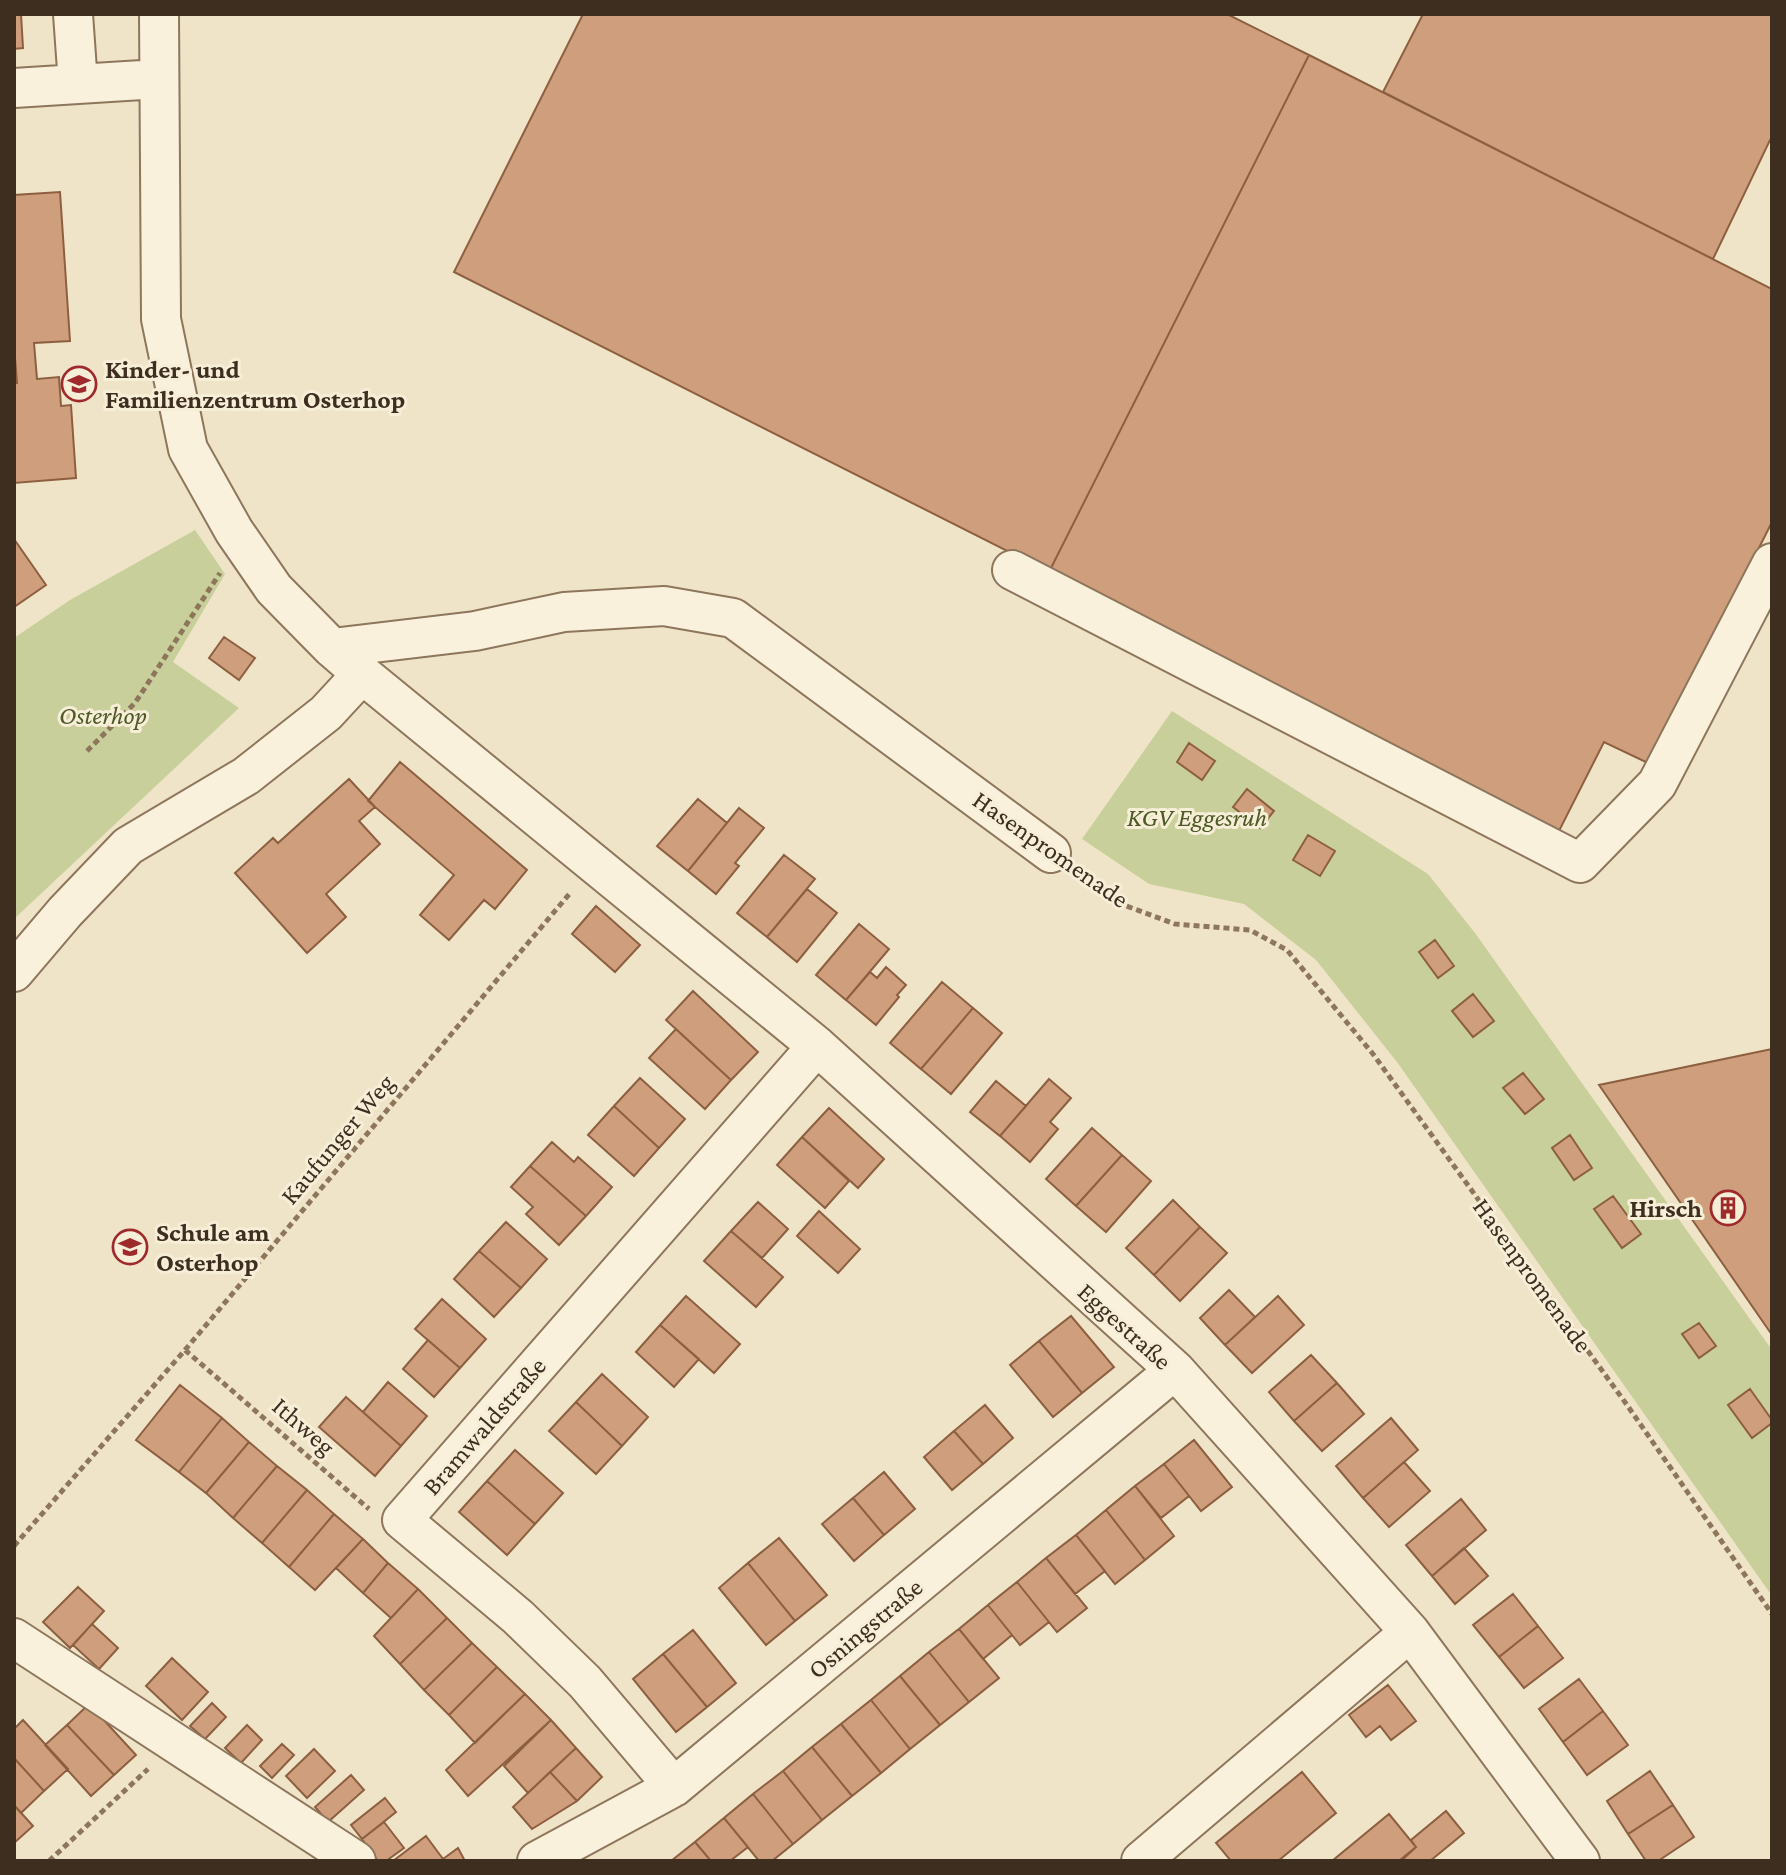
<svg xmlns="http://www.w3.org/2000/svg" width="1786" height="1875" font-family="'Crimson Pro',serif">
	<style>
		.green { fill: #c9cf9b }
		.building { fill: #cf9f7d; stroke: #8d5f41; stroke-width: 2 }
		.lines { fill: none; stroke-linecap: round; stroke-linejoin: round }
		.minor-casing { stroke: #8d765c; stroke-width: 42 }
		.path { stroke: #8d765c; stroke-width: 5; stroke-dasharray: 6 4; stroke-linecap: butt }
		.minor { stroke: #faf1dc; stroke-width: 38 }
		.labels { text-anchor: middle; stroke-width: 6; stroke-linejoin: round; paint-order: stroke }
		.poi-label { font-size: 26px; font-weight: bold; fill: #3d2e20; stroke: #f7eed8; text-anchor: start }
		.park-label { font-size: 26px; font-style: italic; fill: #4d5a26; stroke: #f7eed8 }
		.street-label { font-size: 26px; fill: #3d2e20; stroke: #f7eed8 }
	</style>
	<rect width="100%" height="100%" fill="#f0e4c8"/>
	<path class="green" d="M195,530L225,574L173,662L239,708L14,919V638L70,600Z
		M1172,711L1428,874L1475,933L1772,1350V1596L1397,1062L1316,960L1244,904L1149,884L1082,839Z"/>
	<path class="building" d="M14,14H21L23,48L14,49Z
		M583,14H1227L1309,55L1049,572L454,272Z
		M1423,14H1772V141L1770,140L1713,259L1383,92Z
		M1309,55L1772,289V522L1650,764L1604,742L1559,831L1049,572Z
		M60,192L70,341L34,343L37,379L59,377L61,406L71,405L76,478L14,483V383H17L14,345V195Z
		M14,539L46,585L14,607Z
		M224,637L255,658L239,680L209,658Z
		M1189,743L1215,761L1202,780L1177,762Z
		M400,762L527,870L495,909L484,900L449,940L420,915L454,875L368,801Z
		M349,779L375,807L359,821L380,844L326,894L346,917L307,953L235,873L273,838L278,843Z
		M1247,789L1274,811L1260,828L1233,807Z
		M698,799L727,823L688,871L657,846Z
		M739,808L764,828L735,863L739,866L716,894L688,871Z
		M1308,835L1335,851L1320,876L1293,860Z
		M784,855L815,879L767,937L737,913Z
		M807,889L837,913L797,962L767,937Z
		M596,906L640,945L615,972L572,934Z
		M859,924L889,949L846,1000L816,975Z
		M1435,940L1454,966L1438,978L1419,952Z
		M886,967L906,985L897,995L899,997L876,1025L846,1000L870,972L877,978Z
		M942,982L973,1008L921,1069L890,1043Z
		M693,991L758,1052L731,1080L666,1020Z
		M1473,994L1494,1021L1473,1037L1452,1011Z
		M973,1008L1002,1033L951,1094L921,1069Z
		M676,1029L731,1080L705,1109L649,1058Z
		M1772,1049V1331L1770,1332L1599,1085Z
		M1523,1073L1544,1099L1525,1114L1503,1088Z
		M640,1078L685,1119L659,1148L614,1106Z
		M1049,1079L1071,1098L1050,1122L1058,1129L1030,1162L1000,1136Z
		M996,1081L1026,1106L1000,1136L970,1112Z
		M614,1106L659,1148L634,1176L588,1135Z
		M829,1108L884,1159L858,1188L802,1137Z
		M1092,1128L1122,1155L1076,1206L1046,1179Z
		M1570,1135L1592,1168L1574,1180L1552,1148Z
		M802,1137L849,1181L825,1208L777,1165Z
		M552,1142L574,1162L578,1157L612,1187L586,1216L530,1166Z
		M1122,1155L1151,1181L1106,1232L1076,1206Z
		M530,1166L586,1216L559,1245L526,1214L533,1207L511,1187Z
		M1613,1196L1641,1234L1622,1248L1594,1209Z
		M1173,1200L1200,1227L1154,1275L1126,1248Z
		M758,1202L788,1229L762,1258L731,1231Z
		M819,1211L860,1249L838,1273L797,1236Z
		M506,1222L547,1259L521,1288L479,1251Z
		M1200,1227L1227,1253L1180,1301L1154,1275Z
		M731,1231L783,1277L756,1307L704,1261Z
		M479,1251L521,1288L494,1317L454,1279Z
		M1229,1290L1255,1317L1225,1345L1200,1318Z
		M686,1296L740,1344L714,1373L660,1325Z
		M1278,1296L1304,1325L1252,1373L1225,1345Z
		M442,1299L486,1339L460,1368L415,1329Z
		M1071,1316L1114,1367L1082,1393L1039,1341Z
		M1699,1323L1716,1346L1699,1358L1682,1334Z
		M660,1325L699,1359L674,1387L636,1352Z
		M428,1340L460,1368L434,1397L403,1369Z
		M1039,1341L1082,1393L1053,1417L1010,1365Z
		M1311,1355L1337,1383L1294,1421L1269,1392Z
		M602,1374L648,1417L622,1446L576,1402Z
		M388,1382L427,1416L401,1446L363,1412Z
		M1337,1383L1364,1414L1322,1451L1294,1421Z
		M180,1385L222,1418L179,1472L136,1440Z
		M1750,1389L1772,1420V1423L1752,1438L1728,1405Z
		M346,1397L401,1446L375,1476L319,1427Z
		M576,1402L622,1446L596,1474L549,1431Z
		M985,1405L1013,1438L983,1464L954,1431Z
		M222,1418L249,1442L206,1493L179,1472Z
		M1391,1418L1418,1450L1363,1498L1336,1466Z
		M954,1431L983,1464L952,1490L924,1457Z
		M1194,1440L1232,1487L1201,1511L1164,1464Z
		M249,1442L277,1466L233,1518L206,1493Z
		M515,1450L563,1493L535,1524L487,1481Z
		M1404,1462L1430,1491L1389,1527L1363,1498Z
		M1164,1464L1189,1496L1161,1518L1135,1486Z
		M277,1466L307,1490L262,1543L233,1518Z
		M884,1472L915,1509L884,1535L853,1498Z
		M487,1481L535,1524L507,1555L459,1512Z
		M1135,1486L1174,1536L1145,1560L1106,1510Z
		M307,1490L334,1514L289,1567L262,1543Z
		M853,1498L884,1535L854,1561L822,1524Z
		M1461,1499L1486,1530L1432,1576L1406,1545Z
		M1106,1510L1145,1560L1115,1584L1076,1535Z
		M334,1514L363,1539L315,1590L289,1567Z
		M1076,1535L1105,1571L1075,1594L1046,1558Z
		M779,1538L827,1595L795,1621L748,1563Z
		M363,1539L388,1563L363,1593L336,1568Z
		M1464,1548L1488,1576L1455,1604L1432,1576Z
		M1046,1558L1087,1608L1057,1632L1017,1582Z
		M388,1563L418,1589L391,1618L363,1593Z
		M748,1563L795,1621L766,1645L719,1588Z
		M1017,1582L1049,1622L1020,1645L988,1605Z
		M78,1587L104,1611L70,1648L43,1622Z
		M418,1589L447,1618L400,1664L374,1636Z
		M1513,1594L1538,1626L1499,1657L1473,1625Z
		M988,1605L1012,1635L983,1659L959,1629Z
		M447,1618L472,1643L424,1690L400,1664Z
		M92,1624L118,1648L99,1669L73,1645Z
		M1538,1626L1563,1658L1524,1688L1499,1657Z
		M959,1629L999,1678L969,1702L929,1652Z
		M693,1630L736,1683L707,1707L663,1654Z
		M472,1643L497,1667L449,1715L424,1690Z
		M929,1652L969,1702L940,1725L900,1676Z
		M663,1654L707,1707L676,1732L633,1679Z
		M172,1658L208,1692L182,1720L146,1686Z
		M497,1667L525,1694L475,1743L449,1715Z
		M900,1676L940,1725L910,1749L871,1700Z
		M1579,1679L1603,1711L1563,1742L1539,1709Z
		M1388,1685L1416,1721L1391,1740L1380,1726L1366,1737L1349,1715Z
		M525,1694L551,1720L468,1796L446,1770Z
		M871,1700L910,1749L881,1773L841,1724Z
		M212,1703L226,1717L205,1739L190,1726Z
		M89,1704L136,1755L114,1775L67,1725Z
		M1603,1711L1628,1745L1587,1775L1563,1742Z
		M23,1720L68,1769L44,1791L14,1758V1729Z
		M551,1720L576,1748L528,1793L504,1766Z
		M841,1724L881,1773L852,1796L812,1747Z
		M67,1725L114,1775L91,1796L45,1745Z
		M247,1725L262,1740L241,1763L225,1748Z
		M282,1744L294,1755L272,1778L260,1766Z
		M812,1747L852,1796L822,1820L783,1771Z
		M576,1748L602,1777L577,1801L550,1772Z
		M314,1749L335,1771L307,1798L286,1776Z
		M14,1758L44,1791L21,1813L14,1805Z
		M783,1771L822,1820L793,1844L753,1794Z
		M1650,1771L1673,1805L1628,1834L1607,1801Z
		M550,1772L577,1801L532,1829L513,1807Z
		M1302,1772L1336,1813L1278,1861H1231L1216,1843Z
		M351,1775L364,1790L328,1822L315,1807Z
		M753,1794L793,1844L772,1861H759L724,1818Z
		M385,1798L396,1812L362,1839L351,1825Z
		M14,1805L33,1826L14,1843Z
		M1673,1805L1694,1837L1658,1861H1646L1628,1834Z
		M1446,1811L1464,1833L1430,1861H1401L1416,1847L1411,1840Z
		M1389,1814L1416,1847L1400,1860L1332,1861Z
		M724,1818L748,1847L730,1861H711L695,1842Z
		M384,1822L404,1848L386,1861H378L362,1839Z
		M426,1836L443,1859L440,1861H393Z
		M695,1842L711,1861H671Z
		M458,1848L465,1861H440L443,1859Z"/>
	<g class="lines">
		<g class="minor-casing">
			<path id="minor" d="M73,14L78,84
				M159,14L161,319L188,449L234,531L274,589L332,648L362,674L817,1046L1175,1370L1410,1632L1580,1861
				M14,88L158,79
				M1012,570L1580,863L1657,784L1772,563
				M332,648L475,631L564,612L664,606L733,618L1051,853
				M14,972L65,912L128,846L246,776L326,713L362,674
				M14,1638L356,1861
				M674,1787L585,1682L518,1617L402,1520L817,1046
				M537,1861L674,1787L1175,1370
				M1141,1861L1410,1632"/>
		</g>
		<path class="path" d="M87,751L135,703L220,573
			M1077,873L1121,904L1175,924L1250,930L1287,950L1373,1054L1627,1405L1772,1614
			M185,1350L369,1509
			M14,1546L185,1350L571,892
			M49,1861L148,1769"/>
		<use href="#minor" class="minor"/>
	</g>
	<defs>
		<g id="school-ring" transform="scale(1.8)"><circle r="9.5" fill="#f7eed8" stroke="#9e2a2b" stroke-width="1.5"/><path d="M0-5L7-2L0 1L-7-2ZM-4 1L0 2.5L4 1V4Q0 6-4 4Z" fill="#9e2a2b"/></g>
		<g id="building-ring" transform="scale(1.8)"><circle r="9.5" fill="#f7eed8" stroke="#9e2a2b" stroke-width="1.5"/><path d="M-4-6H4V6H1V3H-1V6H-4ZM-2.5-4.3h1.7v1.8h-1.7ZM.8-4.3h1.7v1.8H.8ZM-2.5-1h1.7V.8h-1.7ZM.8-1h1.7V.8H.8Z" fill="#9e2a2b"/></g>
	</defs>
	<g fill-rule="evenodd">
		<use href="#school-ring" x="79" y="384"/>
		<use href="#building-ring" x="1728" y="1208"/>
		<use href="#school-ring" x="130" y="1247"/>
	</g>
	<g class="labels">
		<g class="poi-label">
			<text x="105" y="378">Kinder- und<tspan x="105" dy="30">Familienzentrum Osterhop</tspan></text>
			<text x="1702" y="1217" text-anchor="end">Hirsch</text>
			<text x="156" y="1241">Schule am<tspan x="156" dy="30">Osterhop</tspan></text>
		</g>
		<g class="park-label">
			<text x="103" y="724">Osterhop</text>
			<text x="1197" y="826">KGV Eggesruh</text>
		</g>
		<g class="street-label">
			<text transform="translate(1051 849) rotate(35)" y="9">Hasenpromenade</text>
			<text transform="translate(337 1139) rotate(-50)" y="9">Kaufunger Weg</text>
			<text transform="translate(1533 1275) rotate(54)" y="9">Hasenpromenade</text>
			<text transform="translate(1125 1326) rotate(42)" y="9">Eggestraße</text>
			<text transform="translate(304 1426) rotate(41)" y="9">Ithweg</text>
			<text transform="translate(484 1426) rotate(-49)" y="9">Bramwaldstraße</text>
			<text transform="translate(865 1628) rotate(-40)" y="9">Osningstraße</text>
		</g>
	</g>
	<rect width="1786" height="1875" fill="none" stroke="#3d2e20" stroke-width="32"/>
</svg>
